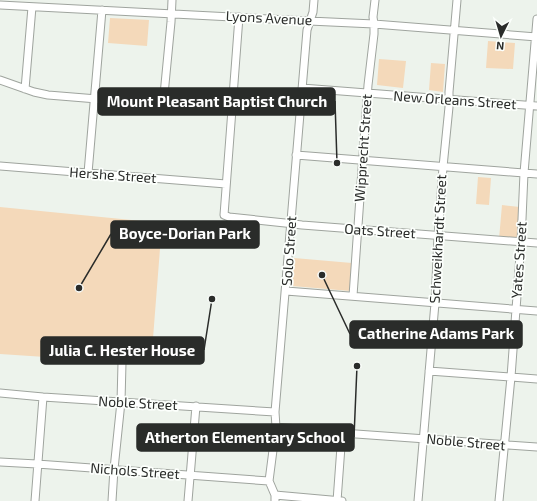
<svg xmlns="http://www.w3.org/2000/svg" width="537" height="501" font-family="'Exo 2',sans-serif">
	<style>
		.green { fill: #f4d9ba }
		.lines { fill: none; stroke-linecap: round; stroke-linejoin: round }
		.minor-casing { stroke: #9fa49e; stroke-width: 9 }
		.minor { stroke: #fff; stroke-width: 7 }
		.labels { text-anchor: middle; stroke-width: 3.5; stroke-linejoin: round; paint-order: stroke }
		.street-label { font-size: 14px; fill: #2a2c2a; stroke: #fcfffc }
		.leader { fill: none; stroke: #2a2c2a; stroke-width: 1.5 }
		.callout-dot { fill: #2a2c2a; stroke: #fcfffc; stroke-width: 1.5 }
		.callout { fill: #2a2c2a; stroke: #2a2c2a; stroke-width: 1.5 }
		.callout-label { font-size: 15px; text-anchor: middle; font-weight: bold; fill: #fff }
	</style>
	<rect width="100%" height="100%" fill="#edf3ec"/>
	<path class="green" d="M110,18L149,20L147,46L108,43Z
		M488,41L515,43L513,69L486,68Z
		M379,59L406,61L403,88L377,85Z
		M431,63L445,64L443,92L429,90Z
		M478,177L491,178L489,205L476,204Z
		M502,205L520,207L517,239H499Z
		M0,207L162,223L151,364L0,354Z
		M294,258L352,263L350,291L292,286Z"/>
	<g class="lines">
		<g class="minor-casing">
			<path id="minor" d="M0,5L309,21L374,24L537,37
				M239,17L224,215L229,217L285,223L302,225L537,243
				M0,80L34,92L48,95L232,110
				M302,88L537,106
				M25,89L32,7
				M163,105L171,22L172,0
				M296,155L537,174
				M0,166L226,184
				M88,173L102,10
				M286,291L537,311
				M353,296L368,85L374,34V24L373,17L375,0
				M429,371L537,379
				M0,393L43,397L275,412
				M276,427L342,433L537,447
				M0,462L37,464L269,481
				M275,495L342,501
				M35,501L43,397
				M112,501L114,469L121,402L122,363
				M188,501L196,406
				M275,501V495L269,481L276,427L275,412L307,30L313,12L314,0
				M337,501L342,433
				M418,501L435,303L438,236L443,167L449,107V92L457,0
				M499,501L511,377L521,242L524,173L537,19"/>
		</g>
		<use href="#minor" class="minor"/>
	</g>
	<g class="labels">
		<g class="street-label">
			<text transform="translate(269 18) rotate(3)" y="5">Lyons Avenue</text>
			<text transform="translate(455 100) rotate(4)" y="5">New Orleans Street</text>
			<text transform="translate(363 148) rotate(-86)" y="5">Wipprecht Street</text>
			<text transform="translate(113 175) rotate(4)" y="5">Hershe Street</text>
			<text transform="translate(380 231) rotate(4)" y="5">Oats Street</text>
			<text transform="translate(438 239) rotate(-87)" y="5">Schweikhardt Street</text>
			<text transform="translate(289 251) rotate(-86)" y="5">Solo Street</text>
			<text transform="translate(519 260) rotate(-86)" y="5">Yates Street</text>
			<text transform="translate(138 403) rotate(3)" y="5">Noble Street</text>
			<text transform="translate(466 442) rotate(5)" y="5">Noble Street</text>
			<text transform="translate(135 471) rotate(4)" y="5">Nichols Street</text>
		</g>
	</g>
	<path class="leader" d="M337 163L335 101M79 288L111 234M322 275L350 334M212 299L204 350M357 366L354 437"/>
	<g class="callout-dot">
		<circle cx="337" cy="163" r="4"/>
		<circle cx="79" cy="288" r="4"/>
		<circle cx="322" cy="275" r="4"/>
		<circle cx="212" cy="299" r="4"/>
		<circle cx="357" cy="366" r="4"/>
	</g>
	<g class="callout">
		<rect x="98" y="88" width="237" height="27" rx="4"/>
		<rect x="111" y="221" width="148" height="27" rx="4"/>
		<rect x="350" y="321" width="172" height="27" rx="4"/>
		<rect x="41" y="337" width="163" height="27" rx="4"/>
		<rect x="137" y="424" width="217" height="27" rx="4"/>
	</g>
	<g class="callout-label">
		<text x="217" y="107">Mount Pleasant Baptist Church</text>
		<text x="185" y="239">Boyce-Dorian Park</text>
		<text x="436" y="339">Catherine Adams Park</text>
		<text x="122" y="356">Julia C. Hester House</text>
		<text x="245" y="443">Atherton Elementary School</text>
	</g>
	<g transform="translate(501 36) rotate(185)" stroke="#fcfffc" stroke-width="3" paint-order="stroke">
	<path d="M0-3L7 15L0 10L-7 15Z" fill="#2a2c2a"/>
	<text y="-6" font-size="11" font-weight="bold" text-anchor="middle" fill="#2a2c2a">N</text>
	</g>
</svg>
